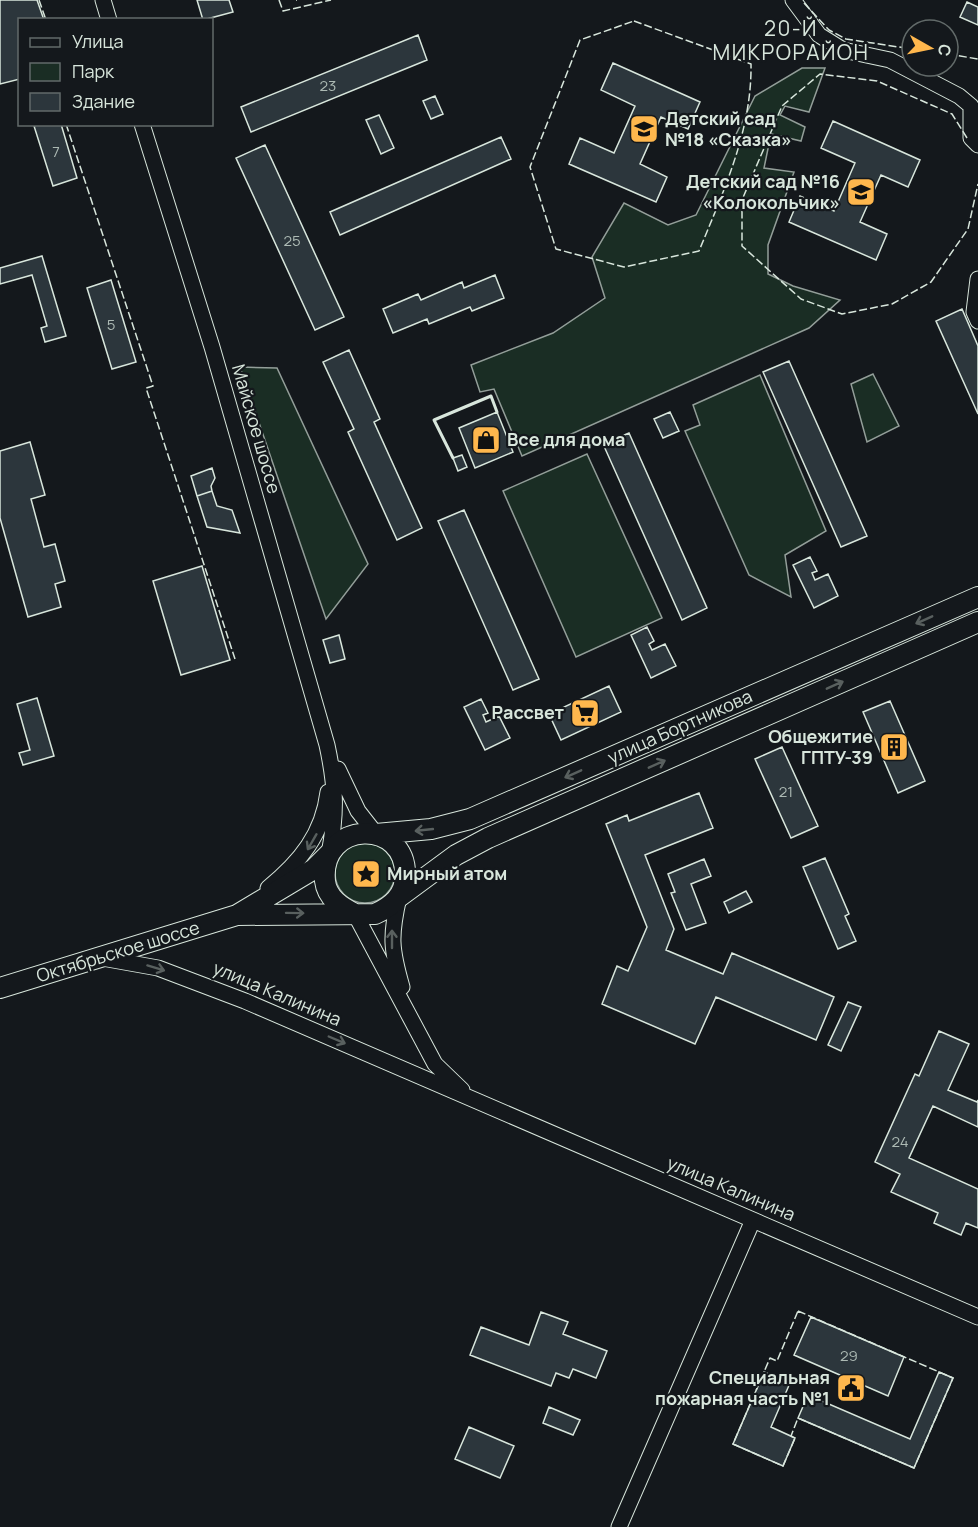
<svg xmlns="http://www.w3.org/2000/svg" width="978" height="1527" font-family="Manrope,sans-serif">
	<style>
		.green { fill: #1a2d24; stroke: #939e99; stroke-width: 1.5 }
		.building { fill: #2c363c; stroke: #d8e6dc; stroke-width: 1.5 }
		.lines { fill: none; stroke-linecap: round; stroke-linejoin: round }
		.minor-casing { stroke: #d8e6dc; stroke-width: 17 }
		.major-casing { stroke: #d8e6dc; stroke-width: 22 }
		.minor { stroke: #14181c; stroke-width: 15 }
		.major { stroke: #14181c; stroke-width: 20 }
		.fence { stroke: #d8e6dc; stroke-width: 1.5; stroke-dasharray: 8 3; stroke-linecap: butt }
		.wall { stroke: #d8e6dc; stroke-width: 3 }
		.oneway { stroke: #59605f }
		.labels { text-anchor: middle; stroke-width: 4.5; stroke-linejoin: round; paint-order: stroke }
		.number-label { font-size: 15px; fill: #adbab4 }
		.poi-label { font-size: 18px; font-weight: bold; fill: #d8e6dc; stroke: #14181c; text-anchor: end }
		.street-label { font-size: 18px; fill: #d8e6dc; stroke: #14181c }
		.quarter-label { font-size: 21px; letter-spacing: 1.5px; fill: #d8e6dc; stroke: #14181c }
	</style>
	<rect width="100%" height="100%" fill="#14181c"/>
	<path class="green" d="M802,68H825L809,112L785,106L780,115L805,127L801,141L771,134L764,168L794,172L768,245V274L793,286L840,300L809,328L522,456L494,389L480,392L471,365L553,333L605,298L592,257L624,203L668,225L696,215L755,96Z
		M240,367L277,368L368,564L326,619Z
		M873,374L899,426L867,442L851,384Z
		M760,375L826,531L785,555L791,597L749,575L685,431L700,425L693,405Z
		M587,454L662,618L576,657L503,491Z
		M335 873a30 30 0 1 1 60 0a30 30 0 1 1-60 0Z"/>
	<path class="building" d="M0,0H37L44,20H20V79L0,84Z
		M197,0H229L233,12L203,20Z
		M967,2L978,7V25L960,17Z
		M418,35L427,60L251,132L241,107Z
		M613,63L700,102L688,129L661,117L640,164L667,177L656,202L569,164L580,138L614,153L635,106L601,90Z
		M435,96L443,114L431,119L423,101Z
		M379,115L394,148L381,154L366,120Z
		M833,121L920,160L908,187L881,175L860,222L887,234L876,260L789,222L800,196L834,211L855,163L821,148Z
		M39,124H61L77,178L53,186L34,126Z
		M501,137L511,159L340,235L330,212Z
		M265,145L344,317L315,330L236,158Z
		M42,256L66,336L45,342L41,328L47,326L32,275L0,284V268Z
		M495,275L504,298L472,311L470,307L429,324L427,319L393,333L383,309L418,294L421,300L462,282L464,288Z
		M111,280L136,362L112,369L87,288Z
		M962,309L978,346V414L936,321Z
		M349,350L380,419L374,422L422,528L397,540L348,432L354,429L323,362Z
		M789,361L867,536L841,547L763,372Z
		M497,412L513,452L475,468L459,428Z
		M670,412L679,431L663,438L654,419Z
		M629,433L707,608L682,620L603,444Z
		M30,442L45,495L31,499L44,547L55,544L65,581L55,584L61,607L28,617L0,518V451Z
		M462,455L467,467L458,471L453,458Z
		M212,468L215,478L211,486L212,491L197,496L191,476Z
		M212,491L217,506L232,510L240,533L207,527L197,496Z
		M464,510L539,679L513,690L438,521Z
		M810,557L817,571L812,573L815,580L828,574L838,596L814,608L793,565Z
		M202,566L230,660L181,675L153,581Z
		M647,627L654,641L649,644L652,650L665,644L676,666L651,678L631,635Z
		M339,635L345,659L330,663L323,640Z
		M609,686L621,712L561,740L549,714Z
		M37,698L54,756L23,765L19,753L30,750L17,704Z
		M481,699L488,713L483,715L486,722L499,716L510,738L485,750L464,707Z
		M890,701L925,781L898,793L863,712Z
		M782,747L818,826L791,838L755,759Z
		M699,793L713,828L645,855L674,929L666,950L723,974L732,953L834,997L816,1040L716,997L695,1044L602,1004L617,966L628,971L647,927L606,824L627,815L629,821Z
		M825,858L849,914L845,916L856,941L838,949L803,867Z
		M704,859L711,876L691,884L706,923L686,930L671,893L675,892L668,874Z
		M746,891L752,902L729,913L724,902Z
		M848,1002L861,1007L841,1051L828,1045Z
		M939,1031L969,1044L948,1090L977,1102L978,1100V1127L933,1106L909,1158L978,1189V1228L966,1223L961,1235L934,1223L938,1213L891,1192L900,1174L875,1162L915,1074L919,1076Z
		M541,1312L568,1322L563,1334L607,1351L596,1378L573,1369L569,1378L556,1373L551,1386L470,1355L481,1327L529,1345Z
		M811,1317L904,1357L888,1396L794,1355Z
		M764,1372L790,1383L771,1427L795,1438L783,1466L733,1444Z
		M939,1372L953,1378L914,1468L798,1418L808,1395L910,1439Z
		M549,1407L580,1420L573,1435L543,1423Z
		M469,1427L514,1446L500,1478L455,1459Z"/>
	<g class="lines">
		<g class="minor-casing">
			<path id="minor" d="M103,0L109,20
				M793,0L819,35L843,50L890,60L959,96L971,106V138L978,145
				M142,124L212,347L327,745C336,787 337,812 329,854
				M978,279L974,312L978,321
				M338,769L358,811L376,834
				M268,888C300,862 323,834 328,792
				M399,897C390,936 391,949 402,987
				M355,914L435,1064L462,1090
				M102,958L158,968L245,1001L978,1317
				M619,1527L753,1220"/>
		</g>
		<g class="major-casing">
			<path id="major" d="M376,834L431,829L470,819L978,597
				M399,897L456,855L488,838L978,622
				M237,915L375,914C391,907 405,896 405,877C408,817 319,820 325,881C327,898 341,907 355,914
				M0,988L237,915L314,869L329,854"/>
		</g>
		<use href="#minor" class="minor"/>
		<use href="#major" class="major"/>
		<path class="fence" d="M39,0L46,20
			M279,0L283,11L331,0
			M296,0H297
			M804,3L829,30L846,39L912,49
			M634,21L751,64C752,130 724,190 699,251L624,267L556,249L530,167L580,40Z
			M948,54L978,59
			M66,124L153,386L146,388L235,659
			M967,138L952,114L877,81L820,74L782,106L742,200V246L801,299L842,314L892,304L931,282L968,229L978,184
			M798,1311L953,1378L914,1468L798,1418L791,1436L795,1438L783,1466L733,1444L770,1358L777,1361Z"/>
		<path class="wall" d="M453,458L434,420L491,396L497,412"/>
	</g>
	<defs><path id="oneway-shaft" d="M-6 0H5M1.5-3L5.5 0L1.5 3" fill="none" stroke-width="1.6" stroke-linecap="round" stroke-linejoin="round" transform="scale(1.5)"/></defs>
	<g class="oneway">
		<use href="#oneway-shaft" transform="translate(924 620) rotate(156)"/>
		<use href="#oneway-shaft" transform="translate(835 685) rotate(-24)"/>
		<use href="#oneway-shaft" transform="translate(657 764) rotate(-24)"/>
		<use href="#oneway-shaft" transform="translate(573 774) rotate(156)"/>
		<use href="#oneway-shaft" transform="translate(424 830) rotate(174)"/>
		<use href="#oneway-shaft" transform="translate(312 842) rotate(120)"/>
		<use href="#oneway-shaft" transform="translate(295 913) rotate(1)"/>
		<use href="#oneway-shaft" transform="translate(392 939) rotate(-90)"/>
		<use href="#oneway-shaft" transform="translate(156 968) rotate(17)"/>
		<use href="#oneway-shaft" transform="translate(337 1040) rotate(23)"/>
	</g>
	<defs>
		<g id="school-square" transform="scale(1.5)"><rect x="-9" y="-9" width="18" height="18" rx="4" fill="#ffb74d" stroke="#14181c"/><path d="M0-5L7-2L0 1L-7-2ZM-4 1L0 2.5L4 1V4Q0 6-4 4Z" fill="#111"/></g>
		<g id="shop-square" transform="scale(1.5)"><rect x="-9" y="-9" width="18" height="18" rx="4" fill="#ffb74d" stroke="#14181c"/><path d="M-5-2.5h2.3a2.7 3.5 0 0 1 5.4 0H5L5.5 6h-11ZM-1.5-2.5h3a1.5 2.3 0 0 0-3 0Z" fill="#111"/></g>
		<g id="supermarket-square" transform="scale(1.5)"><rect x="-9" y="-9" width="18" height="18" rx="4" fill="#ffb74d" stroke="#14181c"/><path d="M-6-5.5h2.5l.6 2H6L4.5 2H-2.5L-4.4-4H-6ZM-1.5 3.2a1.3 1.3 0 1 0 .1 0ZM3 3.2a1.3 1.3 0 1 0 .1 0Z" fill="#111"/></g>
		<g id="building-square" transform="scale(1.5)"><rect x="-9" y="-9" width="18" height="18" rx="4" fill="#ffb74d" stroke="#14181c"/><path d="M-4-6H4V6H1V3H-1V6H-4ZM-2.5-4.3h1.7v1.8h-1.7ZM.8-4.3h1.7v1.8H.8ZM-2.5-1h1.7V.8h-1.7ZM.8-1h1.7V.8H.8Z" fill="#111"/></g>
		<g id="sight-square" transform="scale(1.5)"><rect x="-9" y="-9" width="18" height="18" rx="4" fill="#ffb74d" stroke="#14181c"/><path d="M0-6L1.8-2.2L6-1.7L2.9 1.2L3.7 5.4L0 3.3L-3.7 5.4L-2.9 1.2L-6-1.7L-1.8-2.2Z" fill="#111"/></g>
		<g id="civic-square" transform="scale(1.5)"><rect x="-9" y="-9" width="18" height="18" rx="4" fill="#ffb74d" stroke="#14181c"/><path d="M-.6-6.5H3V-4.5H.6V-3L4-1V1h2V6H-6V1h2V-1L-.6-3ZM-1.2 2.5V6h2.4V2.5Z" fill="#111"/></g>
	</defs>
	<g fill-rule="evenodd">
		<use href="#school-square" x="644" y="129"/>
		<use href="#school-square" x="861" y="192"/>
		<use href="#shop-square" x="486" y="440"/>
		<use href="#supermarket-square" x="585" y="713"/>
		<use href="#building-square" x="894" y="747"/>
		<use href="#sight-square" x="366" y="874"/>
		<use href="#civic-square" x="851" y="1388"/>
	</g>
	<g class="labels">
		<g class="number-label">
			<text x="328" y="91">23</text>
			<text x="56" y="157">7</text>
			<text x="292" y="246">25</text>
			<text x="111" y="330">5</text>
			<text x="786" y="797">21</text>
			<text x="900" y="1147">24</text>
			<text x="849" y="1361">29</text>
		</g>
		<g class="poi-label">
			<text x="665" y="125" text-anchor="start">Детский сад<tspan x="665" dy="21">№18 «Сказка»</tspan></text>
			<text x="840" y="188">Детский сад №16<tspan x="840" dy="21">«Колокольчик»</tspan></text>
			<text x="507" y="446" text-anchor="start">Все для дома</text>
			<text x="564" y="719">Рассвет</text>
			<text x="873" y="743">Общежитие<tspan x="873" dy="21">ГПТУ-39</tspan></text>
			<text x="387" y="880" text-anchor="start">Мирный атом</text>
			<text x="830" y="1384">Специальная<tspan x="830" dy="21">пожарная часть №1</tspan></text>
		</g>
		<g class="street-label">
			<text transform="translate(256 429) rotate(74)" y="6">Майское шоссе</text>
			<text transform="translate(680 727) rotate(-24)" y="6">улица Бортникова</text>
			<text transform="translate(118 952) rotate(-17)" y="6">Октябрьское шоссе</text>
			<text transform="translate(277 994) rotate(23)" y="6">улица Калинина</text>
			<text transform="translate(731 1189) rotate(23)" y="6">улица Калинина</text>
		</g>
		<g class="quarter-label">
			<text x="791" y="36">20-Й<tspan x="791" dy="24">МИКРОРАЙОН</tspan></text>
		</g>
	</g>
	<rect x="18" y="18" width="195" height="108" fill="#14181c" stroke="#626a69" stroke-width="1.5"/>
	<rect x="30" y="38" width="30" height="9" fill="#14181c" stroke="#626a69" stroke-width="1.5"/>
	<text x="72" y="48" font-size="18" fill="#d8e6dc">Улица</text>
	<rect x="30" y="63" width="30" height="18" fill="#1a2d24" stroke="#626a69" stroke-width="1.5"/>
	<text x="72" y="78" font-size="18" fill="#d8e6dc">Парк</text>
	<rect x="30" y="93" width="30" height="18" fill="#2c363c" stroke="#626a69" stroke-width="1.5"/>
	<text x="72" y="108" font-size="18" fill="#d8e6dc">Здание</text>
	<g transform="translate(930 48) rotate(99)"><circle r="28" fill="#14181c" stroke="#626a69" stroke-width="1.5"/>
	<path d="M0-4.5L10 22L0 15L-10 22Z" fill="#ffb74d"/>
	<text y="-9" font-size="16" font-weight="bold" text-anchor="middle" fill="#d8e6dc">С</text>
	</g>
</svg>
